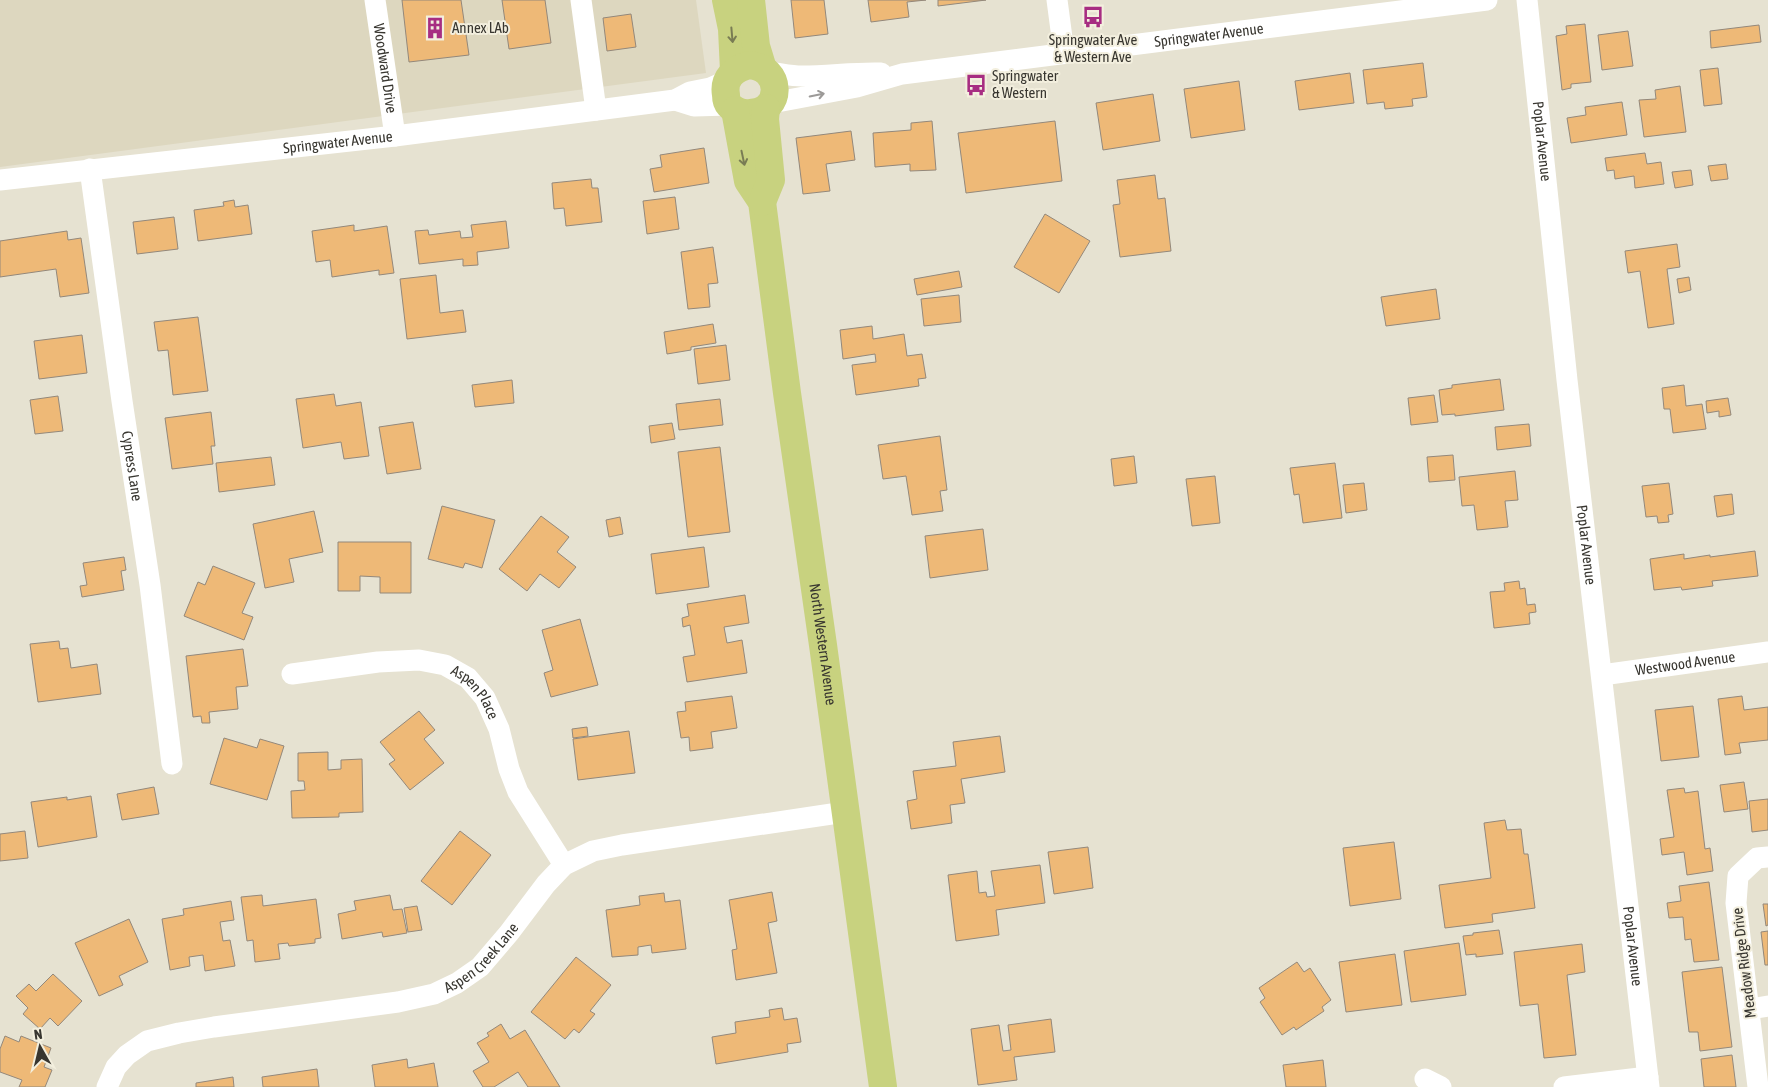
<svg xmlns="http://www.w3.org/2000/svg" width="1768" height="1087" font-family="'Asap Condensed',sans-serif">
	<style>
		.built { fill: #ddd7bf }
		.building { fill: #eeb977; stroke: #93887b }
		.lines { fill: none; stroke-linecap: round; stroke-linejoin: round }
		.minor { stroke: #fff; stroke-width: 21 }
		.major { stroke: #c8d27f; stroke-width: 28 }
		.oneway { stroke: #797c54 }
		.oneway2 { stroke: #9c9a98 }
		.labels { text-anchor: middle; stroke-width: 4; stroke-linejoin: round; paint-order: stroke }
		.poi-label { font-size: 15px; fill: #383630; stroke: #f3efde; text-anchor: start }
		.street-label { font-size: 15px; fill: #383630; stroke: #f3efde }
	</style>
	<rect width="100%" height="100%" fill="#e6e2d1"/>
	<path class="built" d="M0,0H696L706,73L0,167Z"/>
	<path class="building" d="M402,0H461L469,55L409,62Z
		M502,0H545L551,43L509,49Z
		M791,0H824L828,34L795,38Z
		M868,0H926L907,2L909,17L871,22Z
		M938,0H986L938,6Z
		M631,14L636,47L607,51L603,18Z
		M1585,24L1591,82L1571,84V88L1562,90L1556,36L1567,34L1566,26Z
		M1759,25L1761,42L1711,48L1710,31Z
		M1628,31L1633,66L1602,70L1598,35Z
		M1423,63L1427,97L1412,99L1413,106L1385,109L1384,102L1367,104L1363,70Z
		M1718,68L1722,104L1704,106L1700,70Z
		M1350,73L1354,103L1299,110L1295,81Z
		M1239,81L1245,130L1191,138L1184,89Z
		M1680,86L1686,132L1644,137L1639,100L1656,99L1655,90Z
		M1153,94L1160,141L1103,150L1096,103Z
		M1622,102L1627,135L1571,143L1567,118L1586,115L1585,107Z
		M932,121L936,170L910,171V164L875,167L873,133L911,130V123Z
		M1055,121L1062,181L966,193L958,133Z
		M851,131L855,160L826,164L830,191L803,194L796,138Z
		M704,148L709,183L654,192L650,169L662,167L660,155Z
		M1645,153L1647,164L1661,162L1664,184L1635,188L1634,176L1615,179L1614,170L1607,171L1605,158Z
		M1726,164L1728,179L1711,181L1708,166Z
		M1691,170L1693,185L1675,188L1672,172Z
		M1155,175L1158,199L1165,198L1171,251L1120,257L1113,205L1120,204L1117,180Z
		M591,179L592,188H598L602,222L566,226L564,208L554,209L552,183Z
		M675,197L679,229L647,234L643,201Z
		M234,200L235,207L248,205L252,234L198,241L194,210L224,206L223,202Z
		M1045,214L1090,241L1059,293L1014,267Z
		M174,217L178,249L137,254L133,222Z
		M506,221L509,248L477,252L478,265L463,266V259L419,264L415,231L428,230L429,235L460,231L461,238L473,237L471,225Z
		M354,225V231L387,226L394,273L379,275V270L332,277L330,260L316,262L312,231Z
		M67,231L68,240L81,238L89,293L60,297L56,269L0,277V241Z
		M1677,244L1680,267L1667,269L1674,324L1648,328L1640,271L1628,273L1625,251Z
		M713,247L718,283L708,284L710,307L688,309L681,252Z
		M959,271L962,287L917,295L914,279Z
		M436,275L440,313L463,310L466,332L407,339L400,279Z
		M1689,277L1691,290L1679,293L1677,279Z
		M1436,289L1440,319L1386,326L1381,297Z
		M959,295L961,322L924,326L921,299Z
		M198,317L208,391L173,395L168,350L158,351L154,322Z
		M713,324L716,343L691,347V350L667,354L664,332Z
		M872,326L873,339L904,334L907,356L922,354L926,378L918,379L919,386L856,395L852,365L876,362L875,354L843,359L840,330Z
		M82,335L87,373L39,379L34,341Z
		M726,345L730,380L698,384L694,349Z
		M1500,379L1504,410L1455,416V414L1442,415L1439,390L1452,388V385Z
		M512,380L514,403L475,407L472,385Z
		M1684,385L1686,406L1702,404L1706,429L1673,433L1670,409H1664L1662,388Z
		M334,394L336,406L361,402L369,456L344,459L341,442L303,448L296,399Z
		M1434,395L1438,422L1411,425L1408,398Z
		M58,396L63,431L35,434L30,400Z
		M1728,398L1731,415L1719,417V411L1707,413L1706,401Z
		M720,399L723,425L679,430L676,404Z
		M211,412L215,446H211L213,464L172,469L165,418Z
		M413,422L421,469L387,474L379,427Z
		M672,423L675,439L651,443L649,426Z
		M1529,424L1531,446L1497,450L1495,427Z
		M940,436L947,490L940,491L943,511L912,515L906,476L883,479L878,445Z
		M720,447L730,532L688,537L678,452Z
		M1453,455L1455,480L1429,482L1427,457Z
		M1134,456L1137,483L1114,486L1111,459Z
		M271,457L275,485L219,492L216,463Z
		M1335,463L1342,518L1303,523L1299,494L1294,495L1290,468Z
		M1515,471L1518,500L1505,501L1508,527L1477,530L1474,505L1462,506L1459,477Z
		M1215,476L1220,523L1192,526L1186,479Z
		M1364,483L1367,510L1346,513L1343,485Z
		M1669,483L1673,514L1668,515L1669,522L1658,523L1657,516L1646,517L1642,486Z
		M1732,494L1734,514L1717,517L1714,496Z
		M442,506L495,520L482,568L465,563L463,568L428,559Z
		M314,511L323,552L289,559L294,582L265,588L253,524Z
		M541,516L569,537L557,552L576,567L559,588L540,574L527,591L499,569Z
		M620,517L623,534L609,537L606,520Z
		M983,529L988,570L930,578L925,536Z
		M338,542H411V593H380V577L360,576V591H338Z
		M704,547L709,587L656,594L651,554Z
		M1755,551L1758,576L1712,581L1713,586L1682,590L1681,587L1654,590L1650,559L1684,554V559L1710,555V557Z
		M124,557L126,570L121,571L124,590L82,597L80,586L87,585L83,563Z
		M213,566L255,583L242,613L253,617L244,640L184,616L198,582L205,585Z
		M1519,581L1520,589L1525,588L1527,605L1535,604L1536,612L1529,613L1530,624L1494,628L1490,592L1505,591L1504,583Z
		M745,595L749,623L724,627L727,643L742,640L747,673L687,682L683,657L695,655L690,625L683,627L682,618L689,616L687,604Z
		M580,619L598,685L551,697L544,673L553,670L542,630Z
		M59,641L60,649L68,648L71,668L97,664L101,694L38,702L30,644Z
		M243,649L248,686L236,687L238,709L209,712L210,723H202L201,716L193,717L186,656Z
		M732,696L737,728L711,732L713,748L690,751L689,737L681,738L677,712L686,711L685,702Z
		M1742,696L1744,710L1768,707V740L1739,743L1741,753L1725,755L1718,699Z
		M1693,706L1699,757L1661,761L1655,710Z
		M419,711L435,730L424,739L444,763L410,790L389,764L395,760L380,742Z
		M587,727L588,736L573,738L572,729Z
		M629,731L635,773L578,780L573,739Z
		M1000,736L1005,772L961,779L965,803L950,805L952,823L911,829L907,801L917,799L913,771L956,766L953,742Z
		M224,738L257,748L260,739L284,746L267,800L210,784Z
		M328,752V770L341,769V760L362,759L363,812L339,813V817L292,818L291,791L305,790L304,781H298V753Z
		M1744,782L1748,809L1724,812L1720,785Z
		M154,787L159,814L122,820L117,794Z
		M1684,788L1685,793L1698,791L1705,849L1710,848L1713,871L1687,875L1684,852L1662,855L1660,839L1674,837L1667,790Z
		M91,796L97,837L38,847L31,802L67,797V800Z
		M1768,799V830L1752,832L1749,801Z
		M1505,820L1507,830L1521,829L1524,854H1528L1535,908L1492,914L1493,922L1445,928L1439,885L1491,878L1484,823Z
		M25,831L28,858L0,861V834Z
		M460,831L491,855L452,905L421,881Z
		M1394,842L1401,899L1350,906L1343,848Z
		M1088,847L1093,888L1054,894L1048,852Z
		M1040,865L1045,903L996,910L999,935L956,941L948,875L977,871L979,893L986,892L987,897L995,896L991,871Z
		M1709,882L1719,960L1694,962L1691,939L1685,940L1683,917L1669,918L1667,903L1681,901L1679,886Z
		M772,892L777,921L768,923L777,973L736,980L732,950L737,949L729,900Z
		M664,893L665,902L680,900L686,949L652,953L651,945L638,947V955L612,957L606,910L640,905L639,896Z
		M262,895L263,906L316,899L321,938L315,939V943L289,946L288,943L278,944L280,959L255,962L253,940L247,941L241,897Z
		M390,895L393,910L402,909L407,933L383,937L382,932L342,939L338,914L356,910L354,901Z
		M231,901L234,920L220,922L223,941L230,940L235,966L205,971L203,955L189,957L190,966L170,970L162,919L184,915L183,909Z
		M1763,904H1768V925L1766,926Z
		M417,906L422,930L408,932L404,908Z
		M129,919L148,962L119,976L123,985L99,996L75,943Z
		M1499,930L1503,954L1476,957V954L1466,955L1463,936L1473,935V933Z
		M1768,931V965H1765L1761,932Z
		M1459,943L1466,995L1411,1002L1404,951Z
		M1582,944L1585,972L1567,975L1576,1055L1544,1058L1538,1004L1520,1006L1514,952Z
		M1395,954L1402,1005L1346,1012L1339,962Z
		M576,957L611,985L590,1011L595,1014L579,1033L574,1029L565,1039L531,1012Z
		M1297,962L1304,972L1310,968L1331,1000L1322,1007L1324,1011L1296,1030L1294,1027L1282,1035L1260,1002L1265,998L1259,988Z
		M1722,967L1732,1047L1700,1051L1698,1032H1689L1682,972Z
		M53,974L82,1001L58,1026L50,1018L40,1029L23,1014L28,1008L16,996L29,984L36,991Z
		M782,1008L784,1020L797,1018L801,1042L787,1044L788,1052L716,1064L712,1037L736,1033L735,1022L770,1017L769,1010Z
		M1051,1019L1055,1052L1014,1057L1017,1080L978,1085L971,1029L999,1025L1003,1051L1011,1050L1008,1025Z
		M501,1024L510,1039L525,1030L560,1087H528L518,1072L494,1087H483L473,1071L489,1062L477,1043L489,1036L487,1033Z
		M5,1036L19,1042L21,1036L51,1048L44,1067L52,1070L45,1087H19L22,1080L0,1072V1049Z
		M1732,1055L1736,1087H1704L1701,1059Z
		M407,1059L408,1068L434,1063L438,1087H375L372,1065Z
		M1323,1060L1326,1087H1286L1283,1065Z
		M317,1069L319,1087H263L262,1077Z
		M233,1077L234,1087H196V1083Z"/>
	<g class="lines">
		<g class="minor">
			<path id="s1" d="M375,0L395,136"/>
			<path d="M581,0L596,110"/>
			<path d="M1057,0L1064,53"/>
			<path id="s2" d="M1527,0L1567,380L1649,1087"/>
			<path d="M767,72C779,73 790,76 802,76C829,76 855,72 881,73"/>
			<path d="M675,100L694,106L729,105"/>
			<path id="s3" d="M769,105L777,102L857,87L902,74L1487,0"/>
			<path id="s4" d="M90,169L122,401L150,585L172,764"/>
			<path id="s5" d="M0,180L395,136L675,100L690,92L710,88L726,81"/>
			<path id="s6" d="M292,674L378,662L419,660L445,665L468,678L485,698L499,729L509,769L518,792L564,865"/>
			<path id="s7" d="M1602,675L1768,652"/>
			<path d="M1750,1009L1768,1006"/>
			<path d="M1425,1079L1441,1087"/>
			<path id="s8" d="M107,1087L116,1067L127,1055L147,1041L179,1033L214,1027L398,1002L434,994L457,983L480,967L509,933L546,884L564,865L593,851L622,845L845,812"/>
			<path d="M1564,1087L1648,1077"/>
			<path d="M1758,1087L1736,903L1738,876L1757,858L1768,857"/>
		</g>
		<g class="major">
			<path d="M726,0L732,29L734,71"/>
			<path d="M751,0L756,46L763,69"/>
			<path d="M749,65C782,67 784,111 750,113C743,114 734,111 729,105C727,103 726,98 726,95C723,78 734,69 749,65Z"/>
			<path id="s9" d="M735,110L748,181L762,202L787,393L823,645L883,1087"/>
			<path d="M762,202L771,180L765,119L766,108"/>
		</g>
	</g>
	<defs><path id="oneway-shaft" d="M-6 0H5M1.5-3L5.5 0L1.5 3" fill="none" stroke-width="1.6" stroke-linecap="round" stroke-linejoin="round" transform="scale(1.25)"/></defs>
	<g class="oneway">
		<use href="#oneway-shaft" transform="translate(732 35) rotate(85)"/>
		<use href="#oneway-shaft" transform="translate(743 158) rotate(78)"/>
	</g>
	<use class="oneway2" href="#oneway-shaft" transform="translate(817 95) rotate(-12)"/>
	<defs>
		<g id="bus-bare" transform="scale(1.725)"><path d="M-5-6H5V4H4V6H2V4H-2V6H-4V4H-5ZM-3.5-4V0h7V-4ZM-3.5 1.2v1.5H-2V1.2ZM2 1.2v1.5H3.5V1.2Z" fill="#a72d82" stroke="#f3efde" stroke-width="2.5" paint-order="stroke"/></g>
		<g id="building-bare" transform="scale(1.725)"><path d="M-4-6H4V6H1V3H-1V6H-4ZM-2.5-4.3h1.7v1.8h-1.7ZM.8-4.3h1.7v1.8H.8ZM-2.5-1h1.7V.8h-1.7ZM.8-1h1.7V.8H.8Z" fill="#a72d82" stroke="#f3efde" stroke-width="2.5" paint-order="stroke"/></g>
	</defs>
	<g fill-rule="evenodd">
		<use href="#bus-bare" x="1093" y="17"/>
		<use href="#building-bare" x="435" y="28"/>
		<use href="#bus-bare" x="976" y="85"/>
	</g>
	<g class="labels">
		<g class="poi-label">
			<text x="452" y="33">Annex LAb</text>
			<text x="1093" y="45" text-anchor="middle">Springwater Ave<tspan x="1093" dy="17">&amp; Western Ave</tspan></text>
			<text x="992" y="81">Springwater<tspan x="992" dy="17">&amp; Western</tspan></text>
		</g>
		<g class="street-label">
			<text dy="5" stroke="none"><textPath href="#s3" startOffset="446">Springwater Avenue</textPath></text>
			<text dy="5" stroke="none"><textPath href="#s1" startOffset="69">Woodward Drive</textPath></text>
			<text dy="5" stroke="none"><textPath href="#s2" startOffset="142">Poplar Avenue</textPath></text>
			<text dy="5" stroke="none"><textPath href="#s5" startOffset="340">Springwater Avenue</textPath></text>
			<text dy="5" stroke="none"><textPath href="#s4" startOffset="300">Cypress Lane</textPath></text>
			<text dy="5" stroke="none"><textPath href="#s2" startOffset="548">Poplar Avenue</textPath></text>
			<text dy="5" stroke="none"><textPath href="#s9" startOffset="544">North Western Avenue</textPath></text>
			<text dy="5" stroke="none"><textPath href="#s7" startOffset="84">Westwood Avenue</textPath></text>
			<text dy="5" stroke="none"><textPath href="#s6" startOffset="196">Aspen Place</textPath></text>
			<text dy="5" stroke="none"><textPath href="#s2" startOffset="952">Poplar Avenue</textPath></text>
			<text dy="5" stroke="none"><textPath href="#s8" startOffset="414">Aspen Creek Lane</textPath></text>
			<text transform="translate(1744 963) rotate(-97)" y="5">Meadow Ridge Drive</text>
		</g>
	</g>
	<g transform="translate(40 1047) rotate(352)" stroke="#f3efde" stroke-width="4" paint-order="stroke">
	<path d="M0-4L9 19L0 12L-9 19Z" fill="#383630"/>
	<text y="-8" font-size="14" font-weight="bold" text-anchor="middle" fill="#383630">N</text>
	</g>
</svg>
